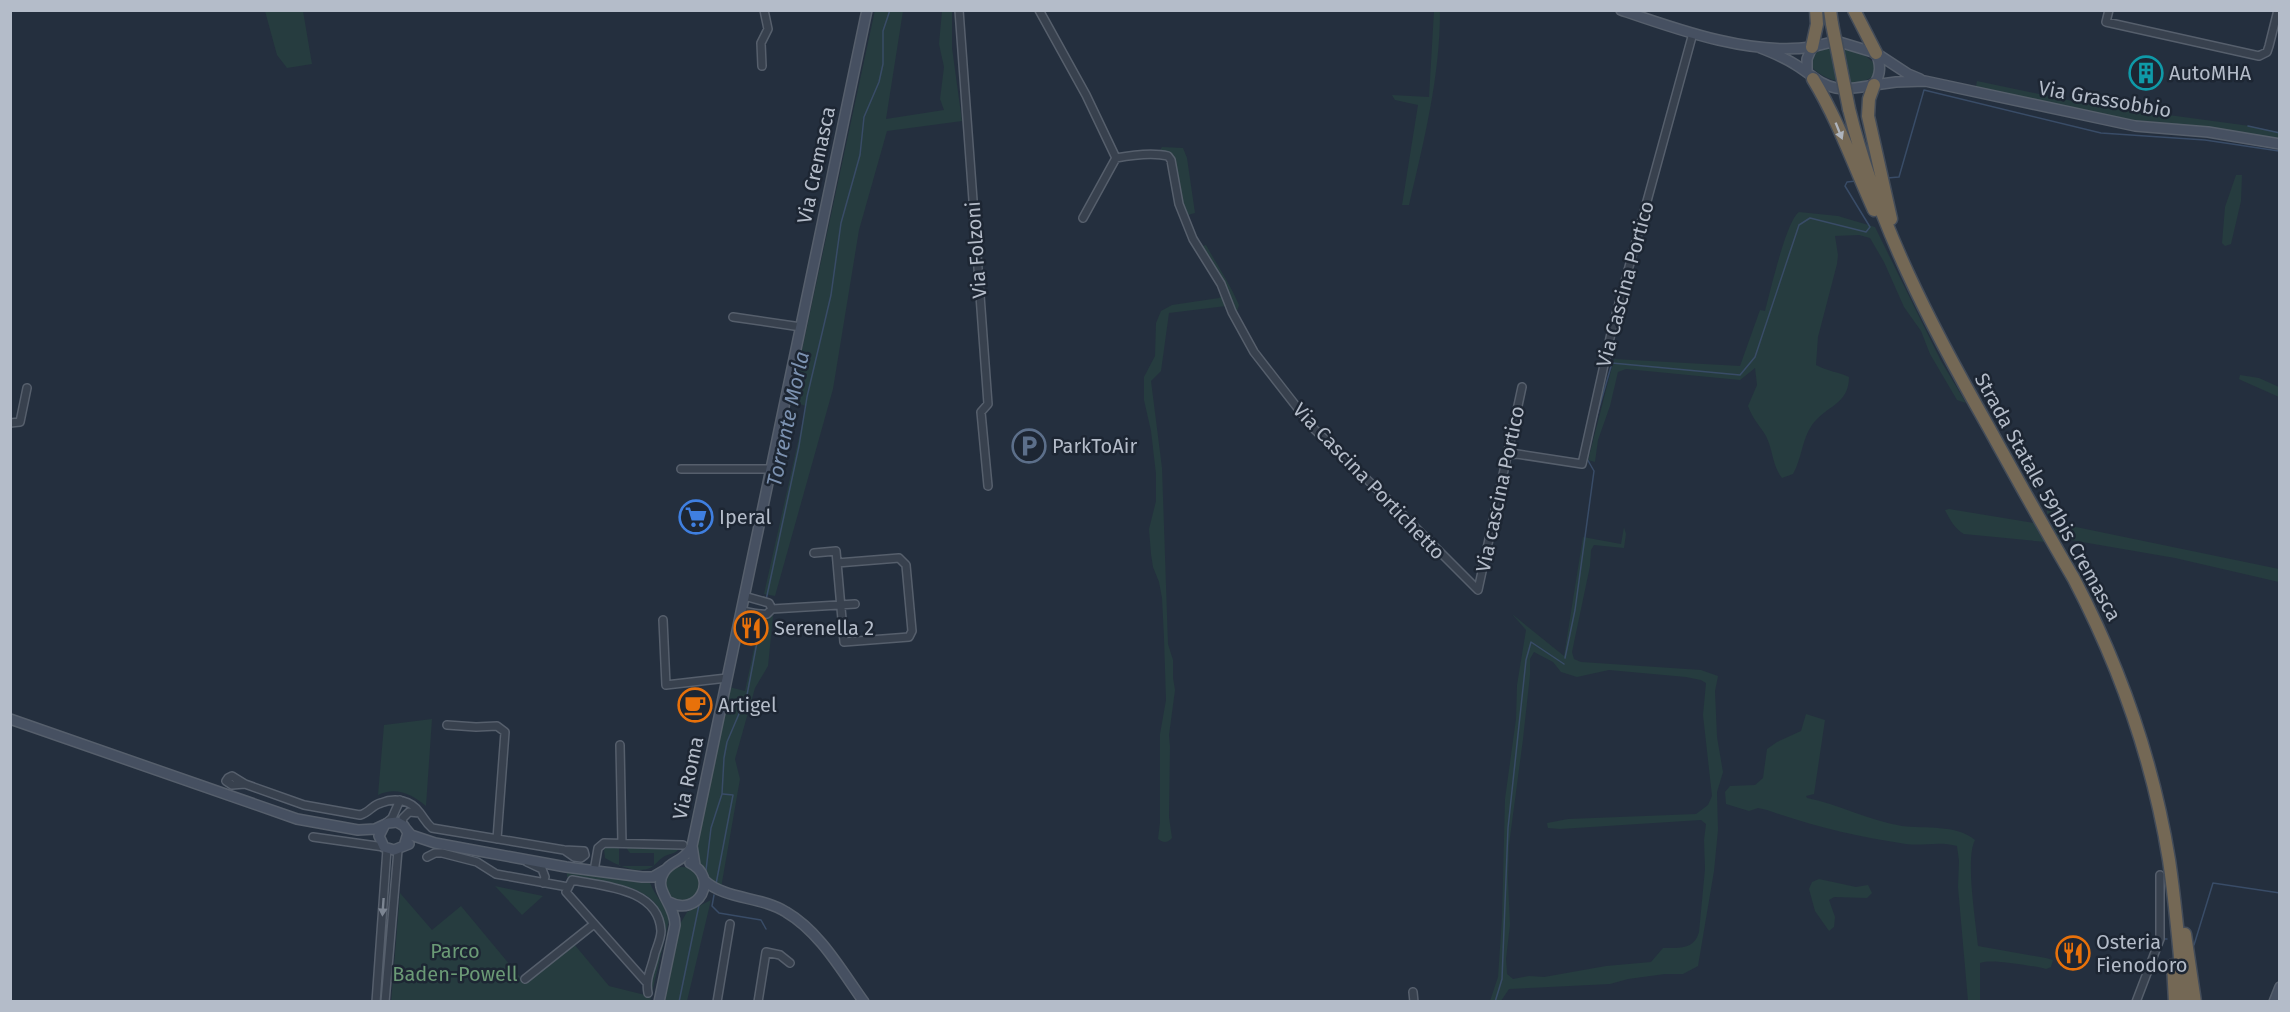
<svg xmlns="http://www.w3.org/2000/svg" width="2290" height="1012" font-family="'Fira Sans',sans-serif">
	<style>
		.green { fill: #263c3f; fill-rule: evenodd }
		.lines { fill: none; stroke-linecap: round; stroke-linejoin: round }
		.stream { stroke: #394c67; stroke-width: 1.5 }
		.street-casing { stroke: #565f6c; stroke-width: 10 }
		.secondary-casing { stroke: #565f6c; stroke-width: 12 }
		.highway-casing { stroke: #434c59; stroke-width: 15 }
		.street { stroke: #38414e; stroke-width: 7 }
		.secondary { stroke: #465061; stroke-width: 9 }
		.highway { stroke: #746855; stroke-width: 12 }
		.highway-bridge-casing { stroke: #434c59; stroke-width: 15; stroke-linecap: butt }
		.highway-bridge { stroke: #746855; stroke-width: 12 }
		.oneway { fill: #aeb4bd }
		.oneway2 { fill: #7c8592 }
		.labels { text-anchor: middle; stroke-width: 5; stroke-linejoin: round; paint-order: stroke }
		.poi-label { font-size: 20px; fill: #b4bcc9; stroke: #1d2633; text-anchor: start }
		.street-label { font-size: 20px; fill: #b4bcc9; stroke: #1d2633 }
		.park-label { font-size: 20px; fill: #6b9a76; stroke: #1d2633 }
		.water-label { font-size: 21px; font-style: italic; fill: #7c92b1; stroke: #1d2633 }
	</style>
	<rect width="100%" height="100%" fill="#242f3e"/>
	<path class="green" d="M875,10L903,11L886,119L944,110L940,99L944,67L939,44L942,11H952V48L962,121L887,131L859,230L833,389L775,596L764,594L806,406L791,401Z
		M265,11H303L312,64L287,68L277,55Z
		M1434,11H1440C1440,77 1424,141 1409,205H1402L1418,105L1395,100L1392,95L1429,97Z
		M1826,46C1846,47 1862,50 1876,65L1874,76C1855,89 1824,82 1810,65L1814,52Z
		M1977,81L2087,104L2250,126L2279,132V142L2137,125L1975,90Z
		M1162,147L1183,148L1187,158L1195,213L1188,215C1177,192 1182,177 1172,156L1159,152Z
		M2236,175H2242L2241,201L2231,244L2225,246L2222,243L2225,207Z
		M1799,212L1838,216L1875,227L1941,361L1966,403L1957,400L1930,354L1921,331L1904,307L1884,262L1870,238L1859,235L1835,236L1838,255L1837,264L1818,337L1816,365C1827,371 1838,372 1849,377C1849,405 1825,406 1812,425C1802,439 1802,458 1793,474L1782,478C1772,465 1773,450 1766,436C1760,426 1752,418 1748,406L1757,385L1755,368L1740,380L1626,369L1618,372L1610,406L1598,440L1595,462L1588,460L1614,359L1740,366L1760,310L1765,311C1770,293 1786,221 1799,212Z
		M1206,245C1217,265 1230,284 1239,305L1237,311L1226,306L1169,313L1161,371L1151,381L1162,468L1168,644L1173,660V678L1175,690L1169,735L1170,747L1169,817L1172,838C1167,843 1164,843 1158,839L1160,822V734L1166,700L1164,638L1162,598L1159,582L1153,567L1151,554L1149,529L1156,501V474L1151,431L1144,400V377L1155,356L1156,323L1161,311L1172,305L1219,298L1227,291L1202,246Z
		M2240,375L2259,378L2279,387V397L2243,381L2239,379Z
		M2053,507L2067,523L2076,527L2279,569V582L2175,558L2059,538L2047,513V510Z
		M1949,509L2034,523L2046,542L1964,534C1955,529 1950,520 1945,510Z
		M1624,527L1626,534L1624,548L1594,545L1591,550L1590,566L1572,652L1574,659L1581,662L1701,670L1718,676L1715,691L1717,737L1723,772L1717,792L1718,830L1714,871L1698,966L1683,974H1665L1628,979L1610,984L1509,989L1501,1001H1490L1498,977L1502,918L1505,799L1516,719L1517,685L1526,630L1512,614L1564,656L1583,537L1621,544ZM1534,652L1553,662L1561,672L1577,677L1609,670L1686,677L1701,680L1706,683L1703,715L1712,796L1708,805L1696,814L1568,819L1547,823L1548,828L1560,829L1701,820L1706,824L1704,840L1705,869L1699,932C1694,950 1679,948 1663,948L1651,962L1606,966L1544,977L1529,976L1513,979L1507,974L1506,959L1510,925L1508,880L1509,845L1523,739L1530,675V659Z
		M761,615L773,616L768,666L755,688L735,759L740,779L721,888L711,886L700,867L696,854L729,687L745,691Z
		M1806,714L1825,720L1814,794L1806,796L1807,798C1839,804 1869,821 1902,826C1925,829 1956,824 1975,840C1965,858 1976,923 1978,946L2046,958L2053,960L2051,967L2046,969C2035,966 1988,958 1980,963V1001H1968L1958,887L1959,861L1957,846C1940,841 1923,846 1906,844C1858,837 1812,826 1767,810L1758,808L1749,811L1726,804L1725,792L1730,786L1755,785L1763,778L1767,749L1777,742L1801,731Z
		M432,719L426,806C412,794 396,786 378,795L384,725Z
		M609,845L619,847V866H654V853H630L627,849V846L680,847C676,854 672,853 665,856C659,859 656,865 650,868C636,874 617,865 605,858L604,849Z
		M665 884a17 17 0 1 1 34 0a17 17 0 1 1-34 0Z
		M558,870L641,879L650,883C655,896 667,907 669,920L650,1001L391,1002L400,893L432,930L461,906L525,983L574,944L609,986L649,996C650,990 650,984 651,979C654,962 662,946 663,929C666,882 598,881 567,877V872Z
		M1819,879L1856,887L1868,885L1872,893L1867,898L1834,897L1829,900L1835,917L1834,927L1829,931L1815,911L1809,889L1812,882Z
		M495,886L543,896L522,915Z
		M711,900L687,1001L665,1002L680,924L687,912Z"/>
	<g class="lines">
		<path class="stream" d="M2248,126L2280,133
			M1887,178L1899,177L1924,90L2101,133L2205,140L2279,151
			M1593,429L1612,363L1740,375L1755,357L1799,225L1810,218L1866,232L1870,227L1845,186L1847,182L1856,181
			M766,600L799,446L807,397L831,295L841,223L860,155L864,117L879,82L883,64V31L890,10
			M1565,658L1575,610L1594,471L1586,457
			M706,870L711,828L722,794L724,758L727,742L747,695L762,616
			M716,884L733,795L723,794
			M714,895L712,906L719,913L761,920L766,929
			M2162,939H2167
			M2192,944L2194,945L2213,883L2280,893
			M679,1002L699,905
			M1495,1002L1502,979L1508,828L1526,660L1531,642L1564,664"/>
		<g class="street-casing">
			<path id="street" d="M959,10L988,404L981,412L988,486
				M1039,10L1086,95L1116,158C1132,155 1152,152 1168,156L1171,160L1179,204L1193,239L1221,284L1232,312L1254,352L1314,429L1377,489L1478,590L1522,387
				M2109,10L2106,22L2259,56L2267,52L2269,46L2278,10
				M762,66L761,43L768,29L764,10
				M1083,218L1116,158
				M733,317L801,327
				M10,423L20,422L27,388
				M1507,455L1517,454L1582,464L1612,329L1693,33
				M681,469H772
				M814,553L836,551L844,642L909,637L912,631L906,565L899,558L837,563
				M772,609L855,604
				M741,611C750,612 758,615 767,614L772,609L769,603L744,596
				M663,620L666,685L727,678
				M447,725L476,727L497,726L505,732L497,839
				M620,745L622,843
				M245,784L232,785L226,781L228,778L232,776L245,784L304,805L360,815C369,813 372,805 381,803C395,797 411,800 420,813C424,818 426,823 432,828L564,850L584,851L585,855L581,858L574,857L564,850
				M386,823L392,818L400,800
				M402,824L403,818L409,812L420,813
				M313,837L384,847
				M427,857L435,853H442L477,862L496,874L568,887
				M527,862L542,869L545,877L543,883
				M594,871L598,848L604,843L683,845
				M525,979L594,924
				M646,982L566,892L572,880C602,886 659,888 661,931C661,938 657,947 655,953C652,968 645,978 648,993
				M1413,992L1414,1002
				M376,1002L387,849
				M385,1002L398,850
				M717,1002L730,924
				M758,1002L766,952L780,955L790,963
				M2136,1002L2160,939V875"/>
		</g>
		<g class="secondary-casing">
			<path id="secondary" d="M1621,10C1679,30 1751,56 1812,47
				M1758,47C1771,52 1784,57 1796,65C1810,73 1819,85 1836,88C1849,90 1862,87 1874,85C1881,74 1881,65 1876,53L1836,41L1812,47L1807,59V72
				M1876,53L1908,74L1920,79
				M1874,85L1896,82L1925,81L2135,126L2208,132L2280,144
				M10,719L297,819L358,830L375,829L388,823L397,822L404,826L408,833L404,846
				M384,826L379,836L384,847L394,850L409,844
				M406,829L411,835L435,843L566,867L642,877H653L665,870
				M695,865L692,846L867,10
				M704,880C725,900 761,896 786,912C820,932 841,970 864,1002
				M669,902C698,918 720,878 690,863
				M659,1002L675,925C675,903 652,890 664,872C671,860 683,863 692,846
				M2274,1002L2280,987"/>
		</g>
		<g class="highway-casing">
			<path id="highway" d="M1830,10L1832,24
				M1854,10L1876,53
				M1812,47L1817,24L1816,10
				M1813,79C1838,120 1854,166 1874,210
				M1874,85L1869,99L1868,116L1891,219
				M1849,109C1877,223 1931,326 1989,428C2017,479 2045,529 2074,579C2120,667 2153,761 2169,860C2176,907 2180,954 2184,1002
				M2185,934L2195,1002
				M2173,965L2175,1002"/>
		</g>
		<use href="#street" class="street"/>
		<use href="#secondary" class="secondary"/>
		<use href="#highway" class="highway"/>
		<g class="highway-bridge-casing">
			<path id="highway-bridge" d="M1832,24L1849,109"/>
		</g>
		<use href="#highway-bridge" class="highway-bridge"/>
	</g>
	<defs><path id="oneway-solid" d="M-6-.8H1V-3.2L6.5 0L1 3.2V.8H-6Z" transform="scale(1.5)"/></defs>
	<use class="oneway" href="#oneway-solid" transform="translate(1839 131) rotate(68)"/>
	<use class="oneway2" href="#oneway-solid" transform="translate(383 907) rotate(94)"/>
	<defs>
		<g id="building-ring" transform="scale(1.725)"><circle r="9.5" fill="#1d2633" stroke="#0f9aa8" stroke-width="1.5"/><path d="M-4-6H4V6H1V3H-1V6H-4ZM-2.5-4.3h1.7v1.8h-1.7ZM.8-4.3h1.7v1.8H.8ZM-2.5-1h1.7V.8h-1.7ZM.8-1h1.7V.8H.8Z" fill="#0f9aa8"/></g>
		<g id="parking-ring" transform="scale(1.725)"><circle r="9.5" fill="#1d2633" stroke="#5c6f8a" stroke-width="1.5"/><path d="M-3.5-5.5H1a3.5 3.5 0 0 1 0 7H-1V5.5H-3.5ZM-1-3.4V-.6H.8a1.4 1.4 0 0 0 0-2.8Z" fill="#5c6f8a"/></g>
		<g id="supermarket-ring" transform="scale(1.725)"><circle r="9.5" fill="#1d2633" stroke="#3f7fe0" stroke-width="1.5"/><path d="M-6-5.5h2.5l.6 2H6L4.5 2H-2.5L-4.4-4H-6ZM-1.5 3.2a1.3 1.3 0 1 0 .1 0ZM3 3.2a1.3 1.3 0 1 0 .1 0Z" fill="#3f7fe0"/></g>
		<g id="restaurant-ring" transform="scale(1.725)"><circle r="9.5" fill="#1d2633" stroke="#e8710a" stroke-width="1.5"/><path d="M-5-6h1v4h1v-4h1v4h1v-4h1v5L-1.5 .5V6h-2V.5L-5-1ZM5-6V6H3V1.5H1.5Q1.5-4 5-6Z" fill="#e8710a"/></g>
		<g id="cafe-ring" transform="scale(1.725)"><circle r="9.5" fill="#1d2633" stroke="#e8710a" stroke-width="1.5"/><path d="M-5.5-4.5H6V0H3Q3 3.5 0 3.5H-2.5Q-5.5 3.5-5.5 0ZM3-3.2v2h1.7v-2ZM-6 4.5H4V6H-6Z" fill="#e8710a"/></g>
	</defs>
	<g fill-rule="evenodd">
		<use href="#building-ring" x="2146" y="73"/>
		<use href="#parking-ring" x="1029" y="446"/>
		<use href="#supermarket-ring" x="696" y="517"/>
		<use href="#restaurant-ring" x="751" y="628"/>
		<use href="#cafe-ring" x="695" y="705"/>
		<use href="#restaurant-ring" x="2073" y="953"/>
	</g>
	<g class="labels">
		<g class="poi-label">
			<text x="2169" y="80">AutoMHA</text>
			<text x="1052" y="453">ParkToAir</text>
			<text x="719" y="524">Iperal</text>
			<text x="774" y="635">Serenella 2</text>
			<text x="718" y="712">Artigel</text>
			<text x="2096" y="949">Osteria<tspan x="2096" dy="23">Fienodoro</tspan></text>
		</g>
		<g class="street-label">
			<text transform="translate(2105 99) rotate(10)" y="7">Via Grassobbio</text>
			<text transform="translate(816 165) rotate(-78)" y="7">Via Cremasca</text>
			<text transform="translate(976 250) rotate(-94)" y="7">Via Folzoni</text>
			<text transform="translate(1625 284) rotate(-75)" y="7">Via Cascina Portico</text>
			<text transform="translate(1369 481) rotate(46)" y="7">Via Cascina Portichetto</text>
			<text transform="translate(1500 489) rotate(-78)" y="7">Via cascina Portico</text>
			<text transform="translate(2048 497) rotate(61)" y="7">Strada Statale 591bis Cremasca</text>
			<text transform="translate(688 778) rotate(-78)" y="7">Via Roma</text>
		</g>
		<g class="park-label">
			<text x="455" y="958">Parco<tspan x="455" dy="23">Baden-Powell</tspan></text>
		</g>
		<g class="water-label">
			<text transform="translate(788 419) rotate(-78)" y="7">Torrente Morla</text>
		</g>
	</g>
	<rect width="2290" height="1012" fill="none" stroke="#b4bcc9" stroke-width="24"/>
</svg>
